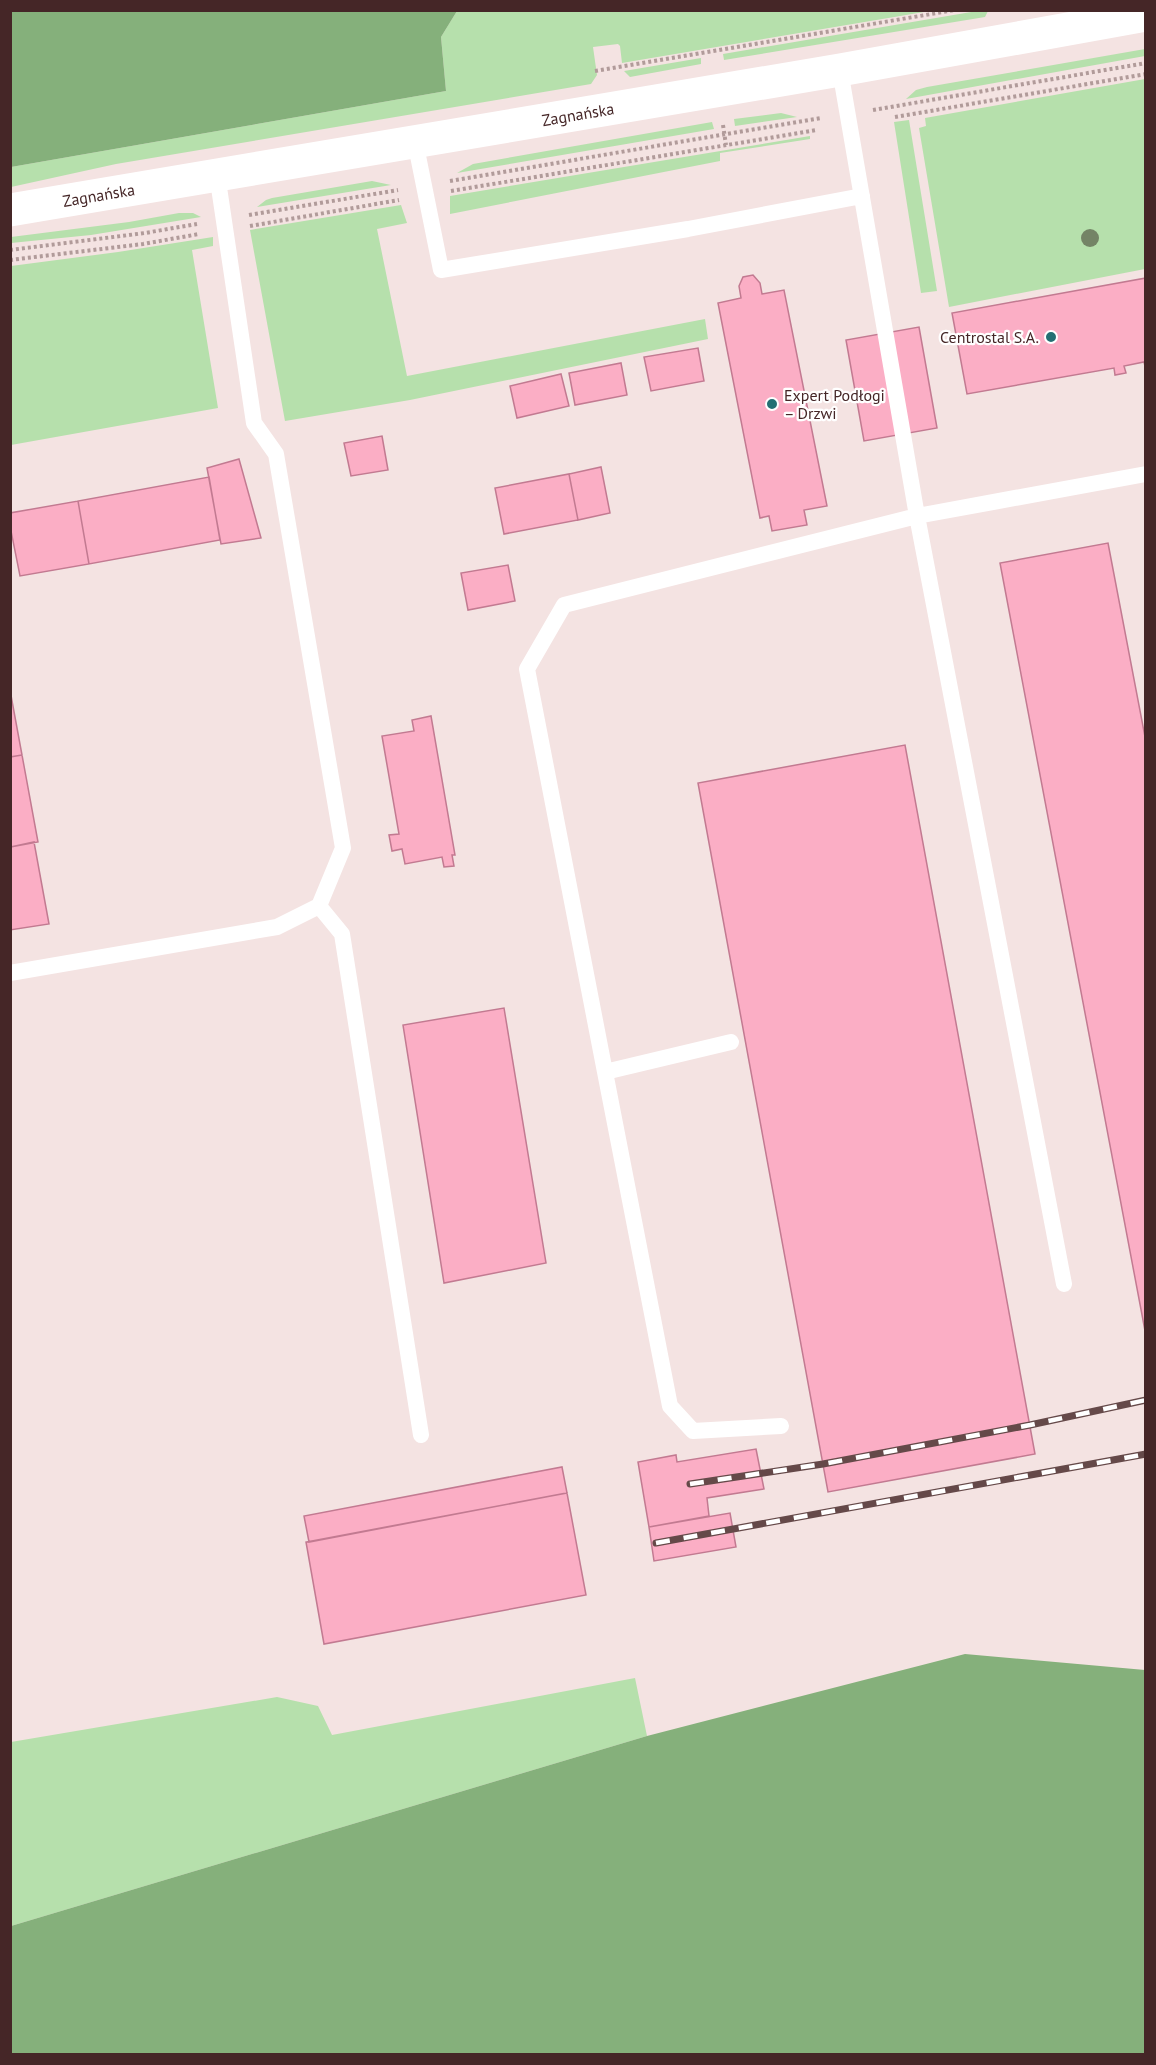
<svg xmlns="http://www.w3.org/2000/svg" width="1156" height="2065" font-family="'PT Sans',sans-serif">
	<style>
		.green { fill: #b6e0ac }
		.forest { fill: #85b07b }
		.building { fill: #fbaec5; stroke: #c27a91; stroke-width: 1.5 }
		.lines { fill: none; stroke-linecap: round; stroke-linejoin: round }
		.path { stroke: #b19b9a; stroke-width: 4; stroke-dasharray: 3 3; stroke-linecap: butt }
		.service { stroke: #fff; stroke-width: 16 }
		.tertiary { stroke: #fff; stroke-width: 33 }
		.rail-casing { stroke: #654949; stroke-width: 7 }
		.rail { stroke: #fff; stroke-width: 4.5; stroke-dasharray: 14; stroke-linecap: butt }
		.tree { fill: #748466 }
		.poi-dot { fill: #246f73; stroke: #fff; stroke-width: 2 }
		.labels { text-anchor: middle; stroke-width: 4.5; stroke-linejoin: round; paint-order: stroke }
		.street-label { font-size: 16px; fill: #452627; stroke: #fff }
		.poi-label { font-size: 16px; fill: #452627; stroke: #fff; text-anchor: end }
	</style>
	<rect width="100%" height="100%" fill="#f4e3e2"/>
	<path class="green" d="M983,10L988,11L985,17L724,60L723,54Z
		M457,11H930L622,63L620,46L618,44L593,47L597,75L591,84L116,164L11,187V167L446,91L441,37Z
		M1145,49V56L906,99L916,90L927,87Z
		M701,58V64L630,77L624,71Z
		M1145,79V269L949,307L919,128L926,126L925,118Z
		M781,113L797,117L735,126L734,119Z
		M909,120L937,291L921,293L894,122Z
		M712,122L714,129L457,173L473,164Z
		M810,136V139L720,153V161L450,214V196Z
		M372,181L391,185L257,207L266,200L272,198Z
		M401,205L407,223L377,229L407,376L705,319L708,339L410,400L285,421L250,230Z
		M179,213H193L201,217L91,235L11,243V237L129,222Z
		M213,237V246L192,250L218,408L11,445V266L118,252Z
		M635,1678L647,1736L11,1926V1742L277,1697L318,1706L332,1735Z"/>
	<path class="forest" d="M11,10H457V11L441,37L446,91L11,167Z
		M965,1654L1145,1670V2054H11V1926L647,1736Z"/>
	<path class="building" d="M753,275L760,283L762,294L784,290L827,506L804,510L807,525L772,531L769,516L760,518L718,303L741,298L739,286L743,277Z
		M1146,278V370L1144,362L1124,366L1126,373L1115,375L1114,368L967,394L952,313Z
		M919,327L937,428L864,441L846,340Z
		M698,348L704,381L651,391L644,357Z
		M621,363L627,395L575,405L569,373Z
		M561,374L569,406L517,418L510,386Z
		M382,436L388,470L351,476L344,443Z
		M239,459L261,538L221,544L207,468Z
		M601,467L610,513L578,520L569,474Z
		M569,474L578,520L504,534L495,488Z
		M209,477L220,540L89,564L78,501Z
		M78,501L89,564L20,576L10,526V513Z
		M1108,543L1146,742V1336L1000,563Z
		M508,565L515,601L468,610L461,573Z
		M10,690L22,755L10,757Z
		M431,716L455,855H452L454,866L444,867L442,857L405,864L402,849L392,851L389,835L399,834L382,736L414,731L412,720Z
		M905,745L1035,1454L828,1492L698,783Z
		M22,755L38,842L10,847V757Z
		M34,842L49,924L10,930V847Z
		M504,1008L546,1263L444,1283L403,1025Z
		M756,1449L764,1489L707,1498L709,1516L649,1527L638,1462L676,1455L677,1462Z
		M562,1467L567,1493L309,1542L304,1516Z
		M567,1493L586,1595L324,1644L306,1542Z
		M730,1513L736,1547L654,1561L649,1527Z"/>
	<g class="lines">
		<path class="path" d="M595,71L955,10
			M873,110L1146,63
			M895,117L1146,74
			M723,125L726,145
			M450,181L821,118
			M451,191L817,130
			M249,215L398,190
			M250,226L399,200
			M10,250L145,233L197,224
			M10,260L143,244L199,234"/>
		<path class="service" d="M415,141L441,270L688,229L862,196
			M319,906L342,934L421,1435
			M10,973L277,927L319,906L343,848L276,454L254,423L217,174
			M731,1042L605,1072L527,669L564,605L917,516L840,70
			M605,1072L670,1406L693,1431L781,1426
			M1064,1284L917,516L1146,474"/>
		<path class="tertiary" id="s1" d="M10,210L840,70L1146,15"/>
		<g class="rail-casing">
			<path id="rail" d="M690,1484L823,1464L1030,1425L1146,1400
				M656,1543L1146,1454"/>
		</g>
		<use href="#rail" class="rail"/>
	</g>
	<circle class="tree" cx="1090" cy="238" r="9"/>
	<g class="poi-dot">
		<circle cx="1051" cy="337" r="6"/>
		<circle cx="772" cy="404" r="6"/>
	</g>
	<g class="labels">
		<g class="street-label">
			<text dy="6" stroke="none"><textPath href="#s1" startOffset="576">Zagnańska</textPath></text>
			<text dy="6" stroke="none"><textPath href="#s1" startOffset="90">Zagnańska</textPath></text>
		</g>
		<g class="poi-label">
			<text x="1039" y="343">Centrostal S.A.</text>
			<text x="784" y="401" text-anchor="start">Expert Podłogi<tspan x="784" dy="18">– Drzwi</tspan></text>
		</g>
	</g>
	<rect width="1156" height="2065" fill="none" stroke="#452627" stroke-width="24"/>
</svg>
